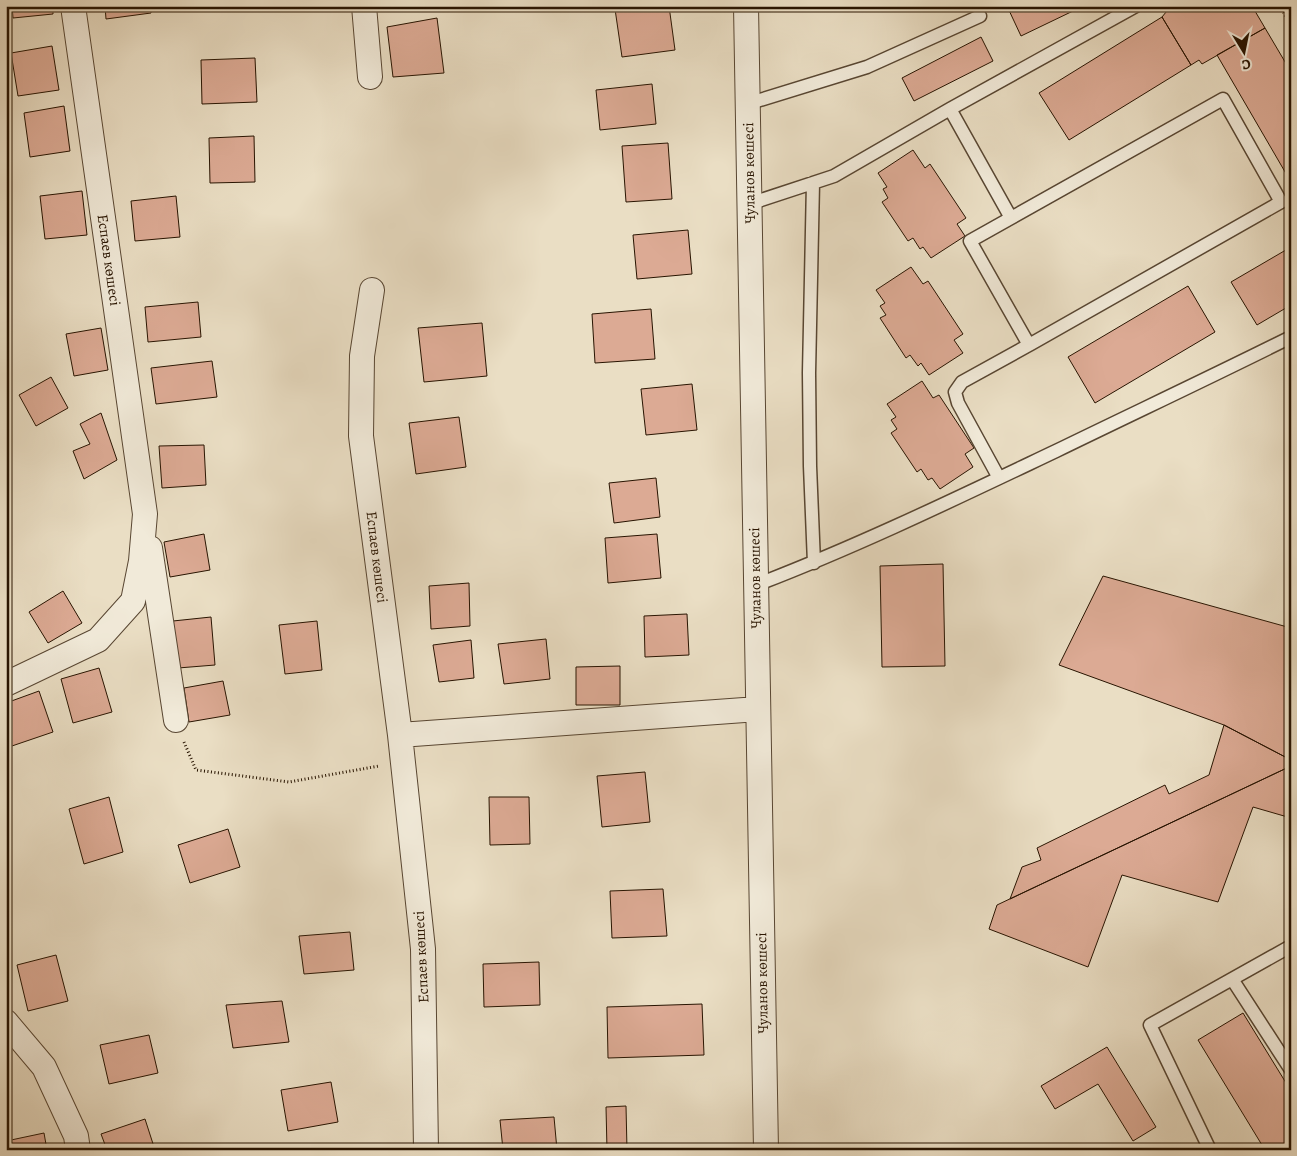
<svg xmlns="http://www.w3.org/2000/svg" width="1297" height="1156" font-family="Alegreya,serif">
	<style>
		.building { fill: #dcaa94; stroke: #281401 }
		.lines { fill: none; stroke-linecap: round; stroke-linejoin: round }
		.lane-casing { stroke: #584632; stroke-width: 15 }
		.street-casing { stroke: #584632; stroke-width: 26 }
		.path { stroke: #281401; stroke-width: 3; stroke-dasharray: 1 2.5; stroke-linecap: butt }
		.lane { stroke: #f1ead9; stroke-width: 12 }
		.street { stroke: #f1ead9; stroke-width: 24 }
		.labels { text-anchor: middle; stroke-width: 4; stroke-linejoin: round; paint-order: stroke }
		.street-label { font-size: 15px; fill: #281401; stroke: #f1ead9 }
	</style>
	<rect width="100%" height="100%" fill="#eadec4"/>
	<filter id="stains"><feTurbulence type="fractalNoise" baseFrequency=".004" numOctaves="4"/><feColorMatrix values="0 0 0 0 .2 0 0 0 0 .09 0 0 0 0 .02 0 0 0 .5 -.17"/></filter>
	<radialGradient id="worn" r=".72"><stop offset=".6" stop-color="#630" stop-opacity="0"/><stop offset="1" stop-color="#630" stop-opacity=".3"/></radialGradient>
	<path class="building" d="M12,6H53V14L13,18Z
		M105,6H151V13L106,19Z
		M633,6H669L675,50L622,57L615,9Z
		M1007,6H1071L1073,11L1021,36Z
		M1171,6H1252L1265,28L1202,64L1199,60L1191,65L1162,17Z
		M1162,17L1191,65L1069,140L1039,93Z
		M437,18L444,73L393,77L387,27Z
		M1265,28L1291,72V175L1288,177L1217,55Z
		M981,37L993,61L914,101L902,78Z
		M52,46L59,90L18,96L11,53Z
		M255,58L257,102L202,104L201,60Z
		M652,84L656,124L600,130L596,90Z
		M64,106L70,151L30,157L24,113Z
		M254,136L255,182L210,183L209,138Z
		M668,143L672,199L626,202L622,146Z
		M913,150L925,168L930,164L966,218L957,224L965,236L931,258L923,247L920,249L913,238L908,241L882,202L888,198L883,189L887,187L878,173Z
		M82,191L87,235L45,239L40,196Z
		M176,196L180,237L135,241L131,201Z
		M688,230L692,274L637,279L633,235Z
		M1291,247V305L1257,325L1231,282Z
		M911,267L923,284L928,281L963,334L954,340L963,353L929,375L921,363L918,366L910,355L906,358L880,318L886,315L880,306L885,303L876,290Z
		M1188,286L1215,332L1095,403L1068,357Z
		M198,302L201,337L148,342L145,307Z
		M651,309L655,359L595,363L592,314Z
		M482,323L487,376L424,382L418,328Z
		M101,328L108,370L74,376L66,334Z
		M212,361L217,397L156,404L151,368Z
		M51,377L68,408L36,426L19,395Z
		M922,381L933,398L939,395L974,448L965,454L973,467L940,489L932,478L928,480L921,469L917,472L891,433L897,429L891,420L896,417L887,404Z
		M692,384L697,430L646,435L641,389Z
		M101,413L117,460L84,479L73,451L90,444L80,424Z
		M459,417L466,467L416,474L409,423Z
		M204,445L206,485L162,488L159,446Z
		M656,478L660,517L614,523L609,483Z
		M204,534L210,570L170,577L164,542Z
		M657,534L661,578L608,583L605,538Z
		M943,564L945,666L882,667L880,566Z
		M1103,576L1291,628V760L1224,725L1059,665Z
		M469,583L470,626L431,629L429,586Z
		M63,591L82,623L48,643L29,612Z
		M687,614L689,655L645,657L644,616Z
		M211,617L215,665L178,668L173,621Z
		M317,621L322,670L285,674L279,625Z
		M546,639L550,679L504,684L498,644Z
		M471,640L474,678L439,682L433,645Z
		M620,666V705H576V667Z
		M99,668L112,712L73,723L61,679Z
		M223,681L230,715L189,722L184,688Z
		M39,691L53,732L6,748V703Z
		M1224,725L1291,760V766L1010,899L1022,867L1041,860L1037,848L1165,785L1169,794L1209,775Z
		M1291,766V818L1253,807L1218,902L1122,875L1088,967L989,929L997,905Z
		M645,772L650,822L602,827L597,776Z
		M109,797L123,852L84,864L69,809Z
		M489,797H529L530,844L490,845Z
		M228,829L240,867L190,883L178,845Z
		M663,889L667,936L612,938L610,891Z
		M350,932L354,970L304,974L299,936Z
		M56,955L68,1001L28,1011L17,965Z
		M539,962L540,1005L484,1007L483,964Z
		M282,1001L289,1042L233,1048L226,1005Z
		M702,1004L704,1055L608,1058L607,1007Z
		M1243,1013L1291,1091V1147L1286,1150H1265L1198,1040Z
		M149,1035L158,1073L109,1084L100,1045Z
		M1107,1047L1156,1127L1133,1141L1098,1084L1055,1109L1041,1086Z
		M331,1082L338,1122L288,1131L281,1090Z
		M626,1106L627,1150H607L606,1107Z
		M554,1117L557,1150H503L500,1120Z
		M145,1119L155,1150H107L101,1134Z
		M44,1133L47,1150H13L11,1140Z"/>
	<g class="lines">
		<g class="lane-casing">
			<path id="lane" d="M747,104L867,67L980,16
				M950,109L1011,218L1223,99L1281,202L1029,345L970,241L1011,218
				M813,183L809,373L810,466L814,563
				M749,204L834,176L950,109L1136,6
				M999,478L958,403L955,392L962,382L1029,345
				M756,585C858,546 957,498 1056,451C1134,413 1213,376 1291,337
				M1232,979L1291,1070
				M1210,1150L1150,1025L1291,946"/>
		</g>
		<g class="street-casing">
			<path id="street" d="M364,6L370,77
				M746,6L766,1150
				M372,290L362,356L361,436L400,735L758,709
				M150,548L176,720
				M6,684L98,640L133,601L141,561L145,514L73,6
				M400,735L423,949L426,1150
				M6,1022L44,1067L76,1136L78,1150"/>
		</g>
		<path class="path" d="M1280,6L1291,26
			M184,742L196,770L289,782L379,766"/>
		<use href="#lane" class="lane"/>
		<use href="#street" class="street"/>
	</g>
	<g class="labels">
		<g class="street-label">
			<text transform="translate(749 173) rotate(-91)" y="5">Чуланов көшесі</text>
			<text transform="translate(109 260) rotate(82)" y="5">Еспаев көшесі</text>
			<text transform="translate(377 557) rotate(83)" y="5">Еспаев көшесі</text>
			<text transform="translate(755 578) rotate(-91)" y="5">Чуланов көшесі</text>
			<text transform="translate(421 957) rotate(-93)" y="5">Еспаев көшесі</text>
			<text transform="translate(762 983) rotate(-91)" y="5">Чуланов көшесі</text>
		</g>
	</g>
	<rect width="1297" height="1156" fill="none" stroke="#eadec4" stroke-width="25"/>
	<rect x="8" y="8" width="1282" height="1141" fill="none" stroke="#281401" stroke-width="2.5"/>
	<rect x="12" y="12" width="1272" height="1131" fill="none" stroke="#281401"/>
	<g transform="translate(1244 52) rotate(170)" stroke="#f1ead9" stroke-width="4" paint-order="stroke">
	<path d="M0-4L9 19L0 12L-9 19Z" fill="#281401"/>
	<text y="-8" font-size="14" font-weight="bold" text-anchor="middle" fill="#281401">С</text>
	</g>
	<rect width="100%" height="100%" filter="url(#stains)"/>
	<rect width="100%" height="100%" fill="url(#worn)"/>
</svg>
